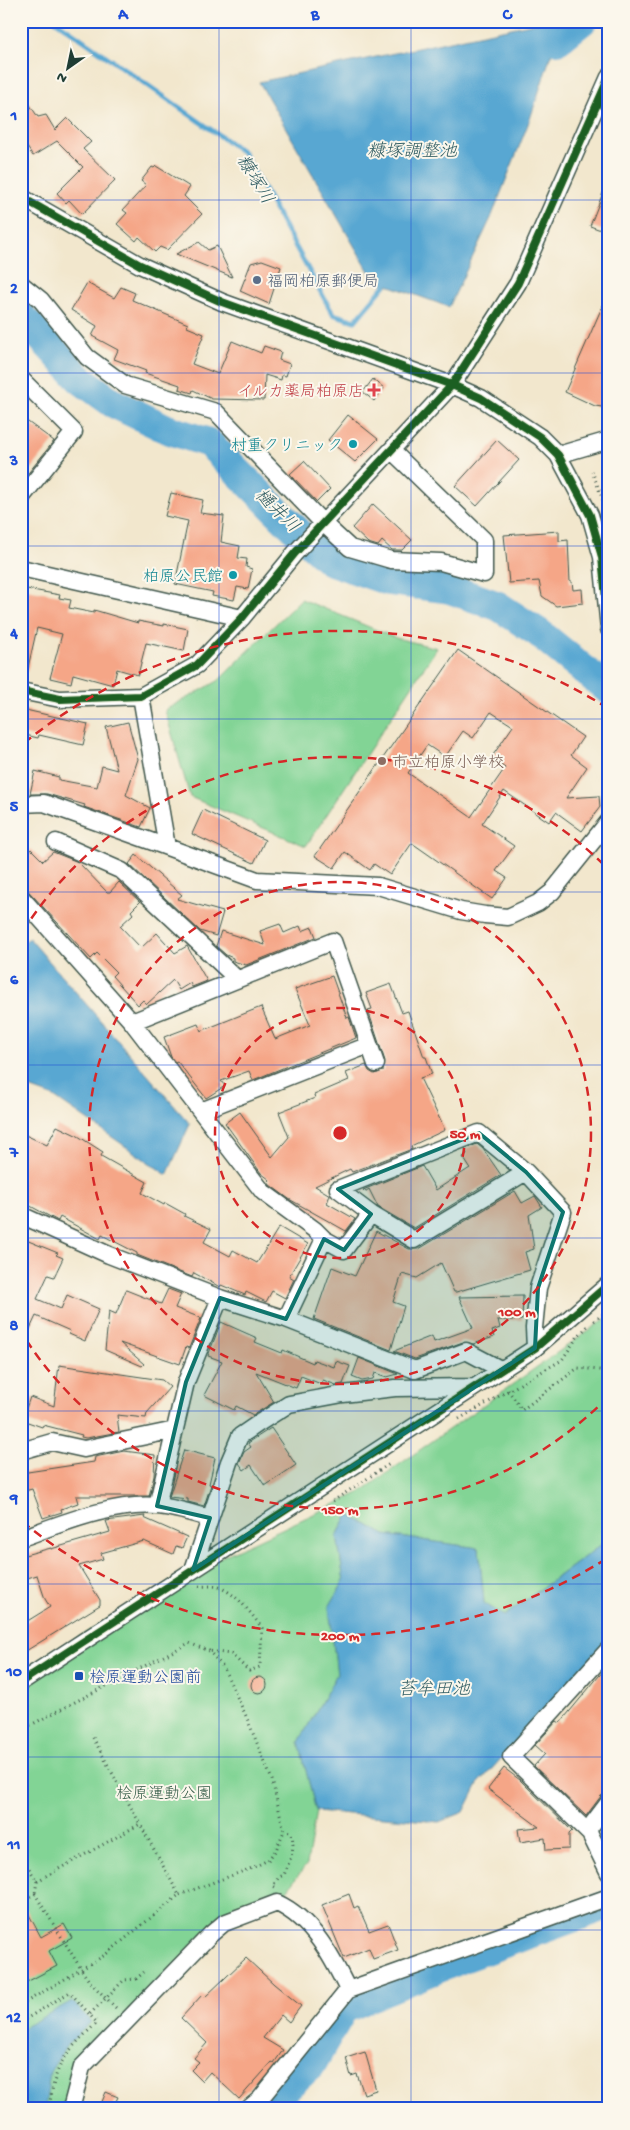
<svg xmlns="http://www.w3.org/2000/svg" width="630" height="2130" font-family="'Gochi Hand','Klee One',sans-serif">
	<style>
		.green { fill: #82d495; stroke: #508864 }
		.water { fill: #58a7d2; stroke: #3c7283 }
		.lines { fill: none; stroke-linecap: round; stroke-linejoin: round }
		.stream { stroke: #58a7d2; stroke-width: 5 }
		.river { stroke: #58a7d2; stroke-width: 30 }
		.building { fill: #f5a687; fill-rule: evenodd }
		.minor-casing { stroke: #3f564b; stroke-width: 19 }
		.path { stroke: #3f564b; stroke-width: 3; stroke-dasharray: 1 4; stroke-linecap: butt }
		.minor { stroke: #fff; stroke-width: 16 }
		.cycleway-casing { stroke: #fbf7ec; stroke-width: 11 }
		.cycleway { stroke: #1b5e20; stroke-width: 8 }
		.marked { fill: #0f766e; fill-opacity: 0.2; stroke: #0f766e; stroke-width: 4; stroke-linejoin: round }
		.grid { fill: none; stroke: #1d4ed8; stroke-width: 1; stroke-opacity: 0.55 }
		.ring { fill: none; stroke: #d62828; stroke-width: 2.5; stroke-dasharray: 9 6 }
		.service-dot { fill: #5c6f8a; stroke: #fbf7ec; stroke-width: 2 }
		.health-dot { fill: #e0444e; stroke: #fbf7ec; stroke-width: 2 }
		.culture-dot { fill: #0f9aa8; stroke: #fbf7ec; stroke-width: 2 }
		.education-dot { fill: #8d6e63; stroke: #fbf7ec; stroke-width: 2 }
		.transit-dot { fill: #1a4fb4; stroke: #fbf7ec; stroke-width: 2 }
		.labels { text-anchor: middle; stroke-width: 4; stroke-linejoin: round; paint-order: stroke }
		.service-label { font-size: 16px; fill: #4e5e75; stroke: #fbf7ec; text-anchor: start }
		.health-label { font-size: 16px; fill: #be3a42; stroke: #fbf7ec; text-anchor: end }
		.culture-label { font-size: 16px; fill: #0d838f; stroke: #fbf7ec; text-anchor: end }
		.education-label { font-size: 16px; fill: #785e54; stroke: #fbf7ec; text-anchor: start }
		.transit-label { font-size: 16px; fill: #164399; stroke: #fbf7ec; text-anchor: start }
		.park-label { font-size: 16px; fill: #335b47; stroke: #fbf7ec }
		.water-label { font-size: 18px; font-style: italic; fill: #305d63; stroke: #fbf7ec }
		.centre { fill: #d62828; stroke: #fbf7ec; stroke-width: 2.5 }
		.ring-label { font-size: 15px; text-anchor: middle; font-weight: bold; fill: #d62828; stroke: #fbf7ec; stroke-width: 4; stroke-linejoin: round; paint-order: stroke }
		.neatline { fill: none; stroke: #1d4ed8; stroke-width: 2 }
		.grid-label { font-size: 16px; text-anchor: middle; font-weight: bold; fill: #1d4ed8 }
	</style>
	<rect width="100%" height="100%" fill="#fbf7ec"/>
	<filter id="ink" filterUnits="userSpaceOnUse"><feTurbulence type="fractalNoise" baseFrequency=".02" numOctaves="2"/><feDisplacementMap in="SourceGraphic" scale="10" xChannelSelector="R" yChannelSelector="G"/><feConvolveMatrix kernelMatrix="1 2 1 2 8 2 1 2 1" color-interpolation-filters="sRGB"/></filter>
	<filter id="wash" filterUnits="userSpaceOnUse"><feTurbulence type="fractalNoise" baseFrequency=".0096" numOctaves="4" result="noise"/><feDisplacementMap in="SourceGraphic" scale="20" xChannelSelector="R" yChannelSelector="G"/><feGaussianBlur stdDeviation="1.12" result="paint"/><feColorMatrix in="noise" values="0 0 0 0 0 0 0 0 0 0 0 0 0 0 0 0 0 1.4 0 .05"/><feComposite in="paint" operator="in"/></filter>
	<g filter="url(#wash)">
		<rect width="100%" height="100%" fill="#f2e7cd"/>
		<path class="green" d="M301,599L396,638L437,648L306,846L190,797L165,710L218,681Z
			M609,1316V1539L504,1616L484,1603L479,1548L385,1535L348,1514L337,1536L344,1581L329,1608L337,1674L299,1742L316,1811L307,1864L277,1903L224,1923L82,2067L72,2109H21V1671L193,1570L359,1493Z"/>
		<path class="water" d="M544,21H562L530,119L491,218L449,307L374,280L259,82Z
			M29,938L190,1124L167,1175L54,1097L21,1085V945Z
			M348,1514L385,1535L479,1548L484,1603L504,1616L609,1539V1641L478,1784L464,1812L439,1822L316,1811L299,1742L337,1674L329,1607L344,1581L337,1536Z
			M72,2001L91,2022L67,2045L50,2072L45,2109H21V2029Z"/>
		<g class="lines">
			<path class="stream" d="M56,21L243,152L333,314L355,321L386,284"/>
			<path class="river" d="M558,40L582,21
				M21,316L80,379L113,403L167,429L209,443L289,523L329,560L389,581L450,589L498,606L539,633L609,690
				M262,2109L311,2065L343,2009L381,1992L466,1957L608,1905"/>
		</g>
		<g id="blocks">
			<path class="building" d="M21,92L38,117L46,115L55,130L67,118L91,142L83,149L115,180L82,214L69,200L66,203L57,193L83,167L57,141L33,156L21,138Z
				M156,166L190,187L184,196L202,214L167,250L160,247L155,252L139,237L136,241L117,224L127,213L123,210L146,185L141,181L152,167L154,168Z
				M608,180H609V233L590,226Z
				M199,242L208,250L217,246L232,277L176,254Z
				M262,260L281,267L269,304L240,291L251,263Z
				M87,283L114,298L121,287L135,293L132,300L188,324L187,327L204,334L192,364L218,374L232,341L261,353L264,346L281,352L279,360L290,364L286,376L282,375L281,380L265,375L264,400L212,399L193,390L192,393L179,389L180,385L145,373L146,371L114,359L118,350L92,336L97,326L71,310Z
				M609,291V408L595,406L565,392Z
				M373,379L384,388L374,401L363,392Z
				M348,415L378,439L355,462L328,440Z
				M21,417L54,441L21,482Z
				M497,440L519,460L477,506L455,486Z
				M304,461L330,489L317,502L290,474Z
				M171,493L203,500L200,513L224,516L221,542L240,546L238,558L247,559L246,567L252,569L248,589L237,587L234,600L212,596L213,592L175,584L188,521L165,516Z
				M373,504L412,540L402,550H392L382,541L378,546L368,543L352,528Z
				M559,531V541L568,540L570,582H572L573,590L582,589L583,603L556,606L542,596L539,581L509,583L504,535Z
				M21,588L60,595L59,598L71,600L69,608L94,613V610L138,623V621L164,626V624L188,629L184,651L146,643L138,675L117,669L113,685L73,674L71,683L50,678L62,634L37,628L27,672H21Z
				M458,650L583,737L571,755L587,767L566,798L599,796L600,807L582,831L556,812L549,822L504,791L482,824L514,846L496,871L507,878L492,899L412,843L390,875L374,864L370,870L345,852L334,868L315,856ZM491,712L513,726L491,758L505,768L471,817L408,773L427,745L445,757L463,731L473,738Z
				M21,709L88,724L83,745L39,735L38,738L21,734Z
				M128,722L138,759L126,795L150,808L141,827L84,807L85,805L47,794H30L35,771L59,777V780L97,787L102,766L117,770L106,727Z
				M203,810L265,840L254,863L192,834Z
				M31,849L43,861L53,852L78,862L107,892H110L119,882L140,902L131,911L133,914L120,926L141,948L157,933L175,953L187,946L207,981L192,987L190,983L179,990L173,980L147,1004L143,1000L138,1005L112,976L116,972L97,953L91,959L21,883V859Z
				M136,855L182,895L177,899L223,912L216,936L200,931L129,864Z
				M280,924L284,933L300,926L302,931L312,927L316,937L246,965L233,961V958L226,955L216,946L221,931L265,945L260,931Z
				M332,976L347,1018L349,1017L356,1038L253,1080L249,1071L221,1081L225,1086L206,1098L177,1061L175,1062L171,1057L164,1037L198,1024L201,1031L261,1007L275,1039L310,1025L295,989Z
				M391,984L402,1013L408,1011L424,1057H426L432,1074L420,1078L445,1130L411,1146L412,1149L352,1172L350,1169L315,1186L330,1195L327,1203L355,1219L346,1231L289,1199L270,1185L268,1182L270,1180L261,1173L225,1123L240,1112L272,1157L289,1137L279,1112L315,1098L314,1095L349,1080L346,1073L366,1065L369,1071L374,1074L383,1071L385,1061L368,1010L372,1009L366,993Z
				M57,1126L78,1136L103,1152L101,1156L147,1182L142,1193L164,1205L165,1203L185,1214L184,1216L211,1229L204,1242L230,1256L233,1250L257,1263L279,1227L308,1244L289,1276L294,1279L285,1298L272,1291L266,1302L246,1292L245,1295L221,1285L220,1287L194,1273L192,1277L137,1255V1253L102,1235L100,1239L60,1217L58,1221L21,1201V1133L47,1145Z
				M477,1144L483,1149L501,1175L414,1228L378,1207L369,1189L365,1192L363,1190L422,1166L436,1190L470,1168L463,1157L467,1154L465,1149Z
				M515,1191L522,1203L535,1196L542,1207L529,1215L534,1249L525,1252L530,1270L456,1292H454L441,1263L417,1278L402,1274L393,1302L404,1306L391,1350L314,1319L332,1267L355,1276L376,1231L409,1249H419Z
				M21,1238L58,1253L56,1255L63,1258L54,1277L48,1275L37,1299L61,1309L67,1295L99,1309L85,1341L69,1334L70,1331L36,1316L21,1348Z
				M168,1289L181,1294L175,1308L201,1318L189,1348L186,1347L180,1364L120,1343L144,1364L142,1366L105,1350L109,1311L116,1314L126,1290L161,1304Z
				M523,1296L522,1320H498L500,1328L492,1331L494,1337L473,1344L463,1342L415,1359L394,1351L432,1336L434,1342L473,1328L459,1297Z
				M221,1322L257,1338L255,1342L282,1353L283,1350L313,1363L314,1360L334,1367L336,1361L350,1366L343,1384L336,1385L323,1380L321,1384L301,1376L296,1388L256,1372L274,1402L253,1415L236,1406L234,1410L204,1395L222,1361L208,1356Z
				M359,1358L398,1374L387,1377L375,1373L373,1379L362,1381L352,1377Z
				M59,1365L162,1380L170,1387L147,1413L146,1418L117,1415L119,1432L86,1438L81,1437L82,1435L43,1425L42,1427L22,1420L30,1397L54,1406Z
				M271,1428L296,1465L265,1486L251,1465L244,1470L239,1463L244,1452L251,1447L248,1443Z
				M184,1450L215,1458L209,1484L211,1485L204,1506L188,1502V1499L169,1497Z
				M124,1451L155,1455L154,1476L149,1496H76L78,1503L61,1509L62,1512L43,1518L32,1489L21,1492V1473L94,1462L95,1457Z
				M145,1516L144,1518L187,1537L182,1548L176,1546L173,1554L144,1541L101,1553L103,1559L79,1566L100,1600V1605L21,1654V1625L50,1607L45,1599L37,1575L21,1580V1556L51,1548V1549L110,1532L106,1521Z
				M609,1664V1792L601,1796L586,1816L534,1766L545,1754L535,1745L557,1721L560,1723Z
				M251 1685a8 8 0 1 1 16 0a8 8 0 1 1-16 0Z
				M504,1768L520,1780L572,1831L569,1834V1849L546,1850L545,1838L520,1842L518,1829L539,1827L488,1789Z
				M349,1894L354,1908L358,1906L369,1931L388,1924L398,1950L373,1959L369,1948L344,1958L322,1905Z
				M21,1900L41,1937L64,1924L72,1938L49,1951L57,1966L21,1985Z
				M246,1958L274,1984L301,2006L289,2022L281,2015L263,2038L283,2050L274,2063L272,2062L239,2099L210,2072L202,2081L191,2070L199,2062L194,2058L207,2043L181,2018L202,1995L205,1997Z
				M365,2052L376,2090L364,2094L357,2074L351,2076L346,2058Z
				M106,2092L118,2097L112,2109H99Z"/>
		</g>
	</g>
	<g filter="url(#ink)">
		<use href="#blocks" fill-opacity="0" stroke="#3f564b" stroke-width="1"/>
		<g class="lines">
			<g class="minor-casing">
				<path id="minor" d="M21,197L140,265L222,302L452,385L481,398L540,437L558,455L590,515L602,557L609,629
					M21,284L41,300L87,357L125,385L216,412L323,523L350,548L391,560L441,562L484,574V540L391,450
					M21,379L74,432L21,498
					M558,455L609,440
					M21,568L242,618
					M21,691L60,699L141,696L197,665L242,618L295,553L452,385L518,283L609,77
					M141,696L167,847L257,880L378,886L461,911L485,915L508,917L538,903L552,892L609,821
					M21,804L44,803L167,847
					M56,842L122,871L237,979
					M21,897L132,1022L263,1192L315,1230L324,1239L286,1319
					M132,1022L333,941L376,1064
					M201,1111L369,1045
					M371,1214L338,1189L479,1133L526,1172
					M21,1215L109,1255L220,1298L286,1319L415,1370L466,1351L502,1370
					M324,1239L344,1250L371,1214L414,1240L526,1172L563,1212L538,1288L534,1328L535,1348
					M21,1451L52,1442L84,1449L175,1430
					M157,1506L186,1382L220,1298
					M21,1538C61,1524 113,1502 157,1506C174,1507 193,1514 210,1518
					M193,1570L229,1462L240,1436L259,1423L289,1404L343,1394L395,1388L474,1387
					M609,1649L511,1757L590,1834L609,1873
					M21,1682L535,1348L609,1284
					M587,1831L609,1802
					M71,2109L82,2067L211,1934L224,1923L277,1903C312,1919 332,1957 348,1990
					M248,2109L260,2099L348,1990L609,1897"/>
			</g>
			<path class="path" d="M592,471L604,503
				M594,1321L609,1310
				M508,1390L522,1410L578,1368L609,1371
				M459,1419L562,1360L578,1336L588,1326
				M333,1501L391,1463
				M199,1586C205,1587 213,1585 219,1587C238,1595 250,1612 262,1628L260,1667L249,1671L231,1654L209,1651
				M21,1730L189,1643L209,1651L223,1667L246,1716L272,1780L284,1831L276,1850L268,1860L252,1868L179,1895
				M21,1856L37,1881L35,1894
				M37,1881L140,1824L91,1734
				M275,1887L273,1886L279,1877L284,1875C290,1860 296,1848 291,1832L284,1831
				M21,1901L35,1894L81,1969L89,1981L117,2009
				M21,2005L105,1955L179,1895L140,1824
				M90,2014L124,1980L136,1979L144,1972
				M21,2022L70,1992L97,2023C64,2053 55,2064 49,2109"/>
			<use href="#minor" class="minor"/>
			<g class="cycleway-casing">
				<path id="cycleway" d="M21,197L140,265L222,302L452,385L481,398L540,437L558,455L590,515L602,557L609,629
					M21,691L60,699L141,696L197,665L242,618L295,553L452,385L518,283L609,77
					M21,1682L535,1348L609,1284"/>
			</g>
			<use href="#cycleway" class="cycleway"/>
		</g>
	</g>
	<path class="marked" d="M479,1133L526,1172L563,1212L538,1288L535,1348L193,1570L210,1518L157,1506L186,1382L220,1298L286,1319L324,1239L344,1250L371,1214L338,1189Z"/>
	<path class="grid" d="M219,21V2109M411,21V2109M21,200H609M21,373H609M21,546H609M21,719H609M21,892H609M21,1065H609M21,1238H609M21,1411H609M21,1584H609M21,1757H609M21,1930H609"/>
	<g class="ring">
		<circle cx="340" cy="1133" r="125"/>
		<circle cx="340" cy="1133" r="251"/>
		<path d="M608 1397A376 376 0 0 1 23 1335M23 931A376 376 0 0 1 608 869"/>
		<path d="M606 1559A502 502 0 0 1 24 1523M24 743A502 502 0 0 1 606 707"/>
	</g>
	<circle class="service-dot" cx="257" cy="280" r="5"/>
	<path class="health-dot" d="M371.5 382.5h5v5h5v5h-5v5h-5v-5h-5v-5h5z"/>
	<g class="culture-dot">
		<circle cx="353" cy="444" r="5"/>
		<circle cx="233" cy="575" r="5"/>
	</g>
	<circle class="education-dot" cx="382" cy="761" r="5"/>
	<rect class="transit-dot" x="74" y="1671" width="10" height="10" rx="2.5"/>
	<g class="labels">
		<g class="service-label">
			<text x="267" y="286">福岡柏原郵便局</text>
		</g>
		<g class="health-label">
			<text x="364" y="396">イルカ薬局柏原店</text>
		</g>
		<g class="culture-label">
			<text x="343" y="450">村重クリニック</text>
			<text x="223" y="581">柏原公民館</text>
		</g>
		<g class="education-label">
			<text x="392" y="767">市立柏原小学校</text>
		</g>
		<g class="transit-label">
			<text x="89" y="1682">桧原運動公園前</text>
		</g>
		<g class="park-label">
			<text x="164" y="1798">桧原運動公園</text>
		</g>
		<g class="water-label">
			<text x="412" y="156">糠塚調整池</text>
			<text transform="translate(256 179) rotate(59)" y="6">糠塚川</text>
			<text transform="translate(278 510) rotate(44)" y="6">樋井川</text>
			<text x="434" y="1694">苔牟田池</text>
		</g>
	</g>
	<circle cx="340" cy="1133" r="8" class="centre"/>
	<g class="ring-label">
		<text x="465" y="1138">50 m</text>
		<text x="517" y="1316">100 m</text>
		<text x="340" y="1514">150 m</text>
		<text x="340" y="1640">200 m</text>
	</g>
	<rect width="630" height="2130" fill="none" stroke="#fbf7ec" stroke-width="55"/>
	<g transform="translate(68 68) rotate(213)" stroke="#fbf7ec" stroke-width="4" paint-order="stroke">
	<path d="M0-4L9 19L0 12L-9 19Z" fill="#1f3d34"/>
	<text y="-8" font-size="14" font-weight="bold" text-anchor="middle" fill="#1f3d34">N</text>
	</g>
	<rect x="28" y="28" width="574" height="2074" class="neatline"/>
	<g class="grid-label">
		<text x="123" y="19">A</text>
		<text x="315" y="19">B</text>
		<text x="507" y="19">C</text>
		<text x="14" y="120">1</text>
		<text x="14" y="293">2</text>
		<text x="14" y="465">3</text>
		<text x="14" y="638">4</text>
		<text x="14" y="811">5</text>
		<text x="14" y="984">6</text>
		<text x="14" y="1157">7</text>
		<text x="14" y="1330">8</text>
		<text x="14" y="1503">9</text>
		<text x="14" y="1676">10</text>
		<text x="14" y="1849">11</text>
		<text x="14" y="2022">12</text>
	</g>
</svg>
